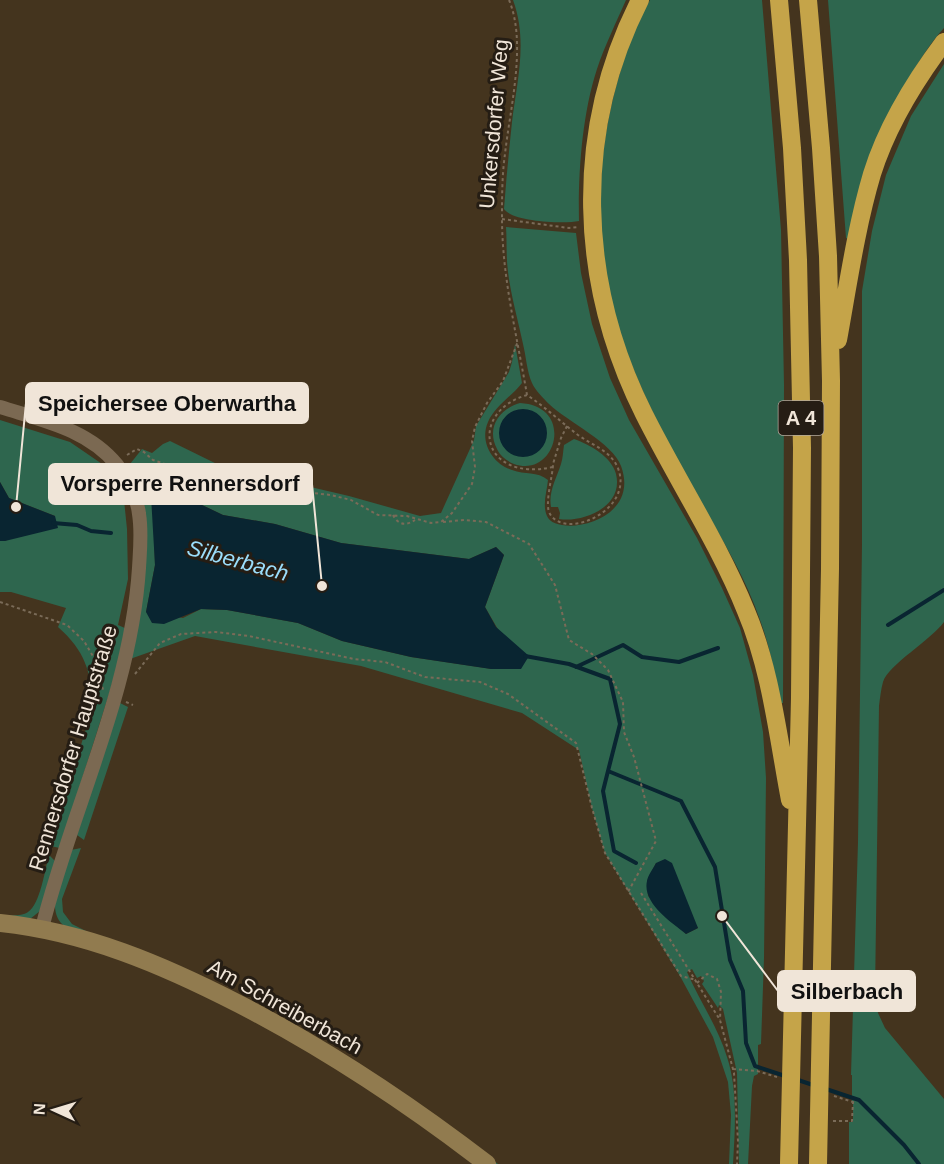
<svg xmlns="http://www.w3.org/2000/svg" width="944" height="1164" font-family="Helvetica,sans-serif">
	<style>
		.green { fill: #2e664e; fill-rule: evenodd }
		.water { fill: #092531 }
		.lines { fill: none; stroke-linecap: round; stroke-linejoin: round }
		.stream { stroke: #092531; stroke-width: 4 }
		.path { stroke: #7a6b58; stroke-width: 2; stroke-dasharray: 3 3; stroke-linecap: butt }
		.street { stroke: #7b6952; stroke-width: 14 }
		.secondary { stroke: #917b4f; stroke-width: 18 }
		.highway { stroke: #c5a449; stroke-width: 18 }
		.labels { text-anchor: middle; stroke-width: 6; stroke-linejoin: round; paint-order: stroke }
		.shield { fill: #251d14; stroke: #b3a99d; stroke-width: 1.5 }
		.shield-label { font-size: 20px; font-weight: bold; fill: #f0e5d8 }
		.street-label { font-size: 21px; fill: #f0e5d8; stroke: #251d14 }
		.water-label { font-size: 22px; font-style: italic; fill: #9bddfa; stroke: #251d14 }
		.leader { fill: none; stroke: #f0e5d8; stroke-width: 2 }
		.callout-dot { fill: #f0e5d8; stroke: #251d14; stroke-width: 2 }
		.callout { fill: #f0e5d8; stroke: #f0e5d8; stroke-width: 2 }
		.callout-label { font-size: 22px; text-anchor: middle; font-weight: bold; fill: #111 }
	</style>
	<rect width="100%" height="100%" fill="#44341e"/>
	<path class="green" d="M513,0H626C616,23 605,45 597,69C582,115 578,173 579,221C564,224 513,222 504,209C506,180 509,151 512,122C517,81 528,41 513,0Z
		M650,0H762L781,230L784,385L783,703H780C775,675 770,647 760,620C746,578 722,540 701,502C671,448 640,394 621,335C600,273 595,197 606,133C614,88 627,40 650,0Z
		M828,0H944V28C931,42 922,57 912,73C878,127 860,176 848,239L846,238Z
		M944,64V622C931,640 888,665 883,682C881,689 880,698 879,706L875,994L878,1013L885,1028L944,1099V1164H849V1122H853V1104L852,1103V1075H851L858,842L862,544V291L872,231L886,175L911,116Z
		M506,227L576,233L581,273L592,324L610,378L629,420L697,538L722,588L740,628L753,675L763,732L766,778L764,958L761,1044L758,1045V1074L754,1076L752,1086L748,1164H739L737,1073L723,1009L719,1005L718,1008L702,984L704,981L701,976L697,978L692,969L687,972C699,1000 718,1027 727,1057C738,1090 735,1130 733,1164H729L731,1115L728,1082L713,1037L680,976L605,853L592,808L579,750L522,713L361,666L195,636L130,659L144,577L126,469L142,449L152,453L163,444L170,441L221,466L349,496L420,516L441,513L474,440L476,426L509,372L512,362L515,344L522,383C512,396 495,406 488,422C479,442 493,464 512,470C525,475 537,471 548,480C547,491 542,505 547,516C556,538 642,523 621,466C613,443 568,422 549,404C544,399 535,390 532,383C527,372 526,356 523,344C518,320 511,296 508,272C506,257 507,242 506,227ZM181,495L223,515L275,524L341,543L469,559L496,547L504,555L485,607L521,669H492L411,657L342,641L298,623L227,610L201,609L183,618L146,612L155,565L154,530ZM656,863L698,928L686,934L648,896L647,881Z
		M520,403C576,406 556,479 514,464C507,461 500,456 497,449C486,428 499,409 520,403Z
		M0,420L70,442L105,466L124,500L127,529L128,579L118,625L127,629L110,691L60,848L50,846L93,706C91,671 85,651 58,627L66,608L11,592H0V541H5L55,516L9,498L0,482Z
		M574,439C589,444 612,457 616,474C624,506 584,523 559,519L560,513L558,507H551C548,492 557,477 561,464C563,458 563,451 564,445Z
		M118,702L128,707L84,840L77,835Z
		M81,848L62,899L63,912L72,924L90,933L145,952L207,980L324,1042L402,1094L498,1164H493C391,1085 282,1015 163,963C149,957 135,951 120,946C104,940 73,936 61,923C45,904 65,869 71,850Z
		M49,855L56,862L40,911L30,919L0,915C8,915 21,917 28,912C40,905 45,869 49,855Z"/>
	<path class="water" d="M499 433a24 24 0 1 1 48 0a24 24 0 1 1-48 0Z
		M0,482L9,498L55,516L58,528L5,541H0Z
		M160,490L181,495L223,515L275,524L341,543L469,559L496,547L504,555L485,607L496,627L529,656L521,669H491L411,657L342,641L298,623L227,610L201,609L164,624L152,623L146,612L155,565L151,496Z
		M665,859L672,863L698,928L686,934C671,922 642,903 647,881C648,875 653,869 656,863Z"/>
	<g class="lines">
		<path class="stream" d="M53,523L77,525L91,531L111,533
			M888,625L944,590
			M525,656L569,664L610,679L620,724L608,771L681,801L715,867L730,960L743,991L746,1043L755,1066L785,1076
			M576,667L623,645L642,657L679,662L718,648
			M608,771L603,791L614,851L636,863
			M798,1080L813,1085
			M826,1089L859,1100L904,1145L919,1164"/>
		<path class="path" d="M509,0C527,43 510,108 505,154C502,175 502,197 502,218C502,277 517,336 527,395
			M502,219L569,228L579,227
			M127,455L137,449L144,452L153,460L183,470L216,472L242,477L259,485L275,489L331,495L351,500L378,515L407,516L431,523L441,522L452,513L472,484L475,467L472,441L475,427L487,403L503,381L518,341
			M553,467C480,483 468,412 527,395C545,407 561,422 578,435C592,445 609,450 617,466C637,509 566,541 550,514C544,505 553,475 553,464L561,438L567,426
			M393,515C398,525 406,526 415,520
			M443,522L464,520L486,522L529,544L555,585L569,640L592,654L608,670L623,702L624,732L634,757L656,841L628,892
			M0,602L67,625L84,641L97,663L103,690
			M135,674L160,643L181,634L216,632L249,636L354,659L385,662L425,677L480,682L508,694L576,743L592,808L605,853L681,976L696,980
			M126,702L133,705
			M641,893L720,1020L734,1073L738,1141L737,1164
			M697,983L707,974L717,979L721,992L720,1020
			M733,1069L757,1071L777,1077
			M834,1096L856,1103
			M833,1121H852L853,1102"/>
		<path class="street" d="M0,407C41,420 88,429 117,465C128,479 137,496 139,514C142,532 140,550 139,568C131,693 72,808 42,928"/>
		<path class="secondary" d="M0,923C86,932 163,965 239,1004C326,1049 409,1104 487,1164"/>
		<path class="highway" d="M640,0C573,132 578,282 644,414C677,480 718,542 746,611C771,670 778,737 790,800
			M779,0L792,148L798,260L802,448L800,698L789,1164
			M808,0L821,148L828,256L831,381L830,569L818,1164
			M838,340C848,285 856,228 872,174C887,126 914,82 944,42"/>
	</g>
	<g class="labels">
		<rect class="shield" x="778.5" y="401" width="45" height="34" rx="4.5"/>
		<g class="shield-label">
			<text x="801" y="425">A 4</text>
		</g>
		<g class="street-label">
			<text transform="translate(494 124) rotate(-85)" y="7">Unkersdorfer Weg</text>
			<text transform="translate(73 748) rotate(-73)" y="7">Rennersdorfer Hauptstraße</text>
			<text transform="translate(285 1007) rotate(29)" y="7">Am Schreiberbach</text>
		</g>
		<g class="water-label">
			<text transform="translate(238 560) rotate(15)" y="8">Silberbach</text>
		</g>
	</g>
	<path class="leader" d="M16 507L26 403M322 586L312 484M722 916L778 991"/>
	<g class="callout-dot">
		<circle cx="16" cy="507" r="6"/>
		<circle cx="322" cy="586" r="6"/>
		<circle cx="722" cy="916" r="6"/>
	</g>
	<g class="callout">
		<rect x="26" y="383" width="282" height="40" rx="6"/>
		<rect x="49" y="464" width="263" height="40" rx="6"/>
		<rect x="778" y="971" width="137" height="40" rx="6"/>
	</g>
	<g class="callout-label">
		<text x="167" y="411">Speichersee Oberwartha</text>
		<text x="180" y="491">Vorsperre Rennersdorf</text>
		<text x="847" y="999">Silberbach</text>
	</g>
	<g transform="translate(54 1110) rotate(274)" stroke="#251d14" stroke-width="4.5" paint-order="stroke">
	<path d="M0-4.5L10 22L0 15L-10 22Z" fill="#f0e5d8"/>
	<text y="-9" font-size="16" font-weight="bold" text-anchor="middle" fill="#f0e5d8">N</text>
	</g>
</svg>
